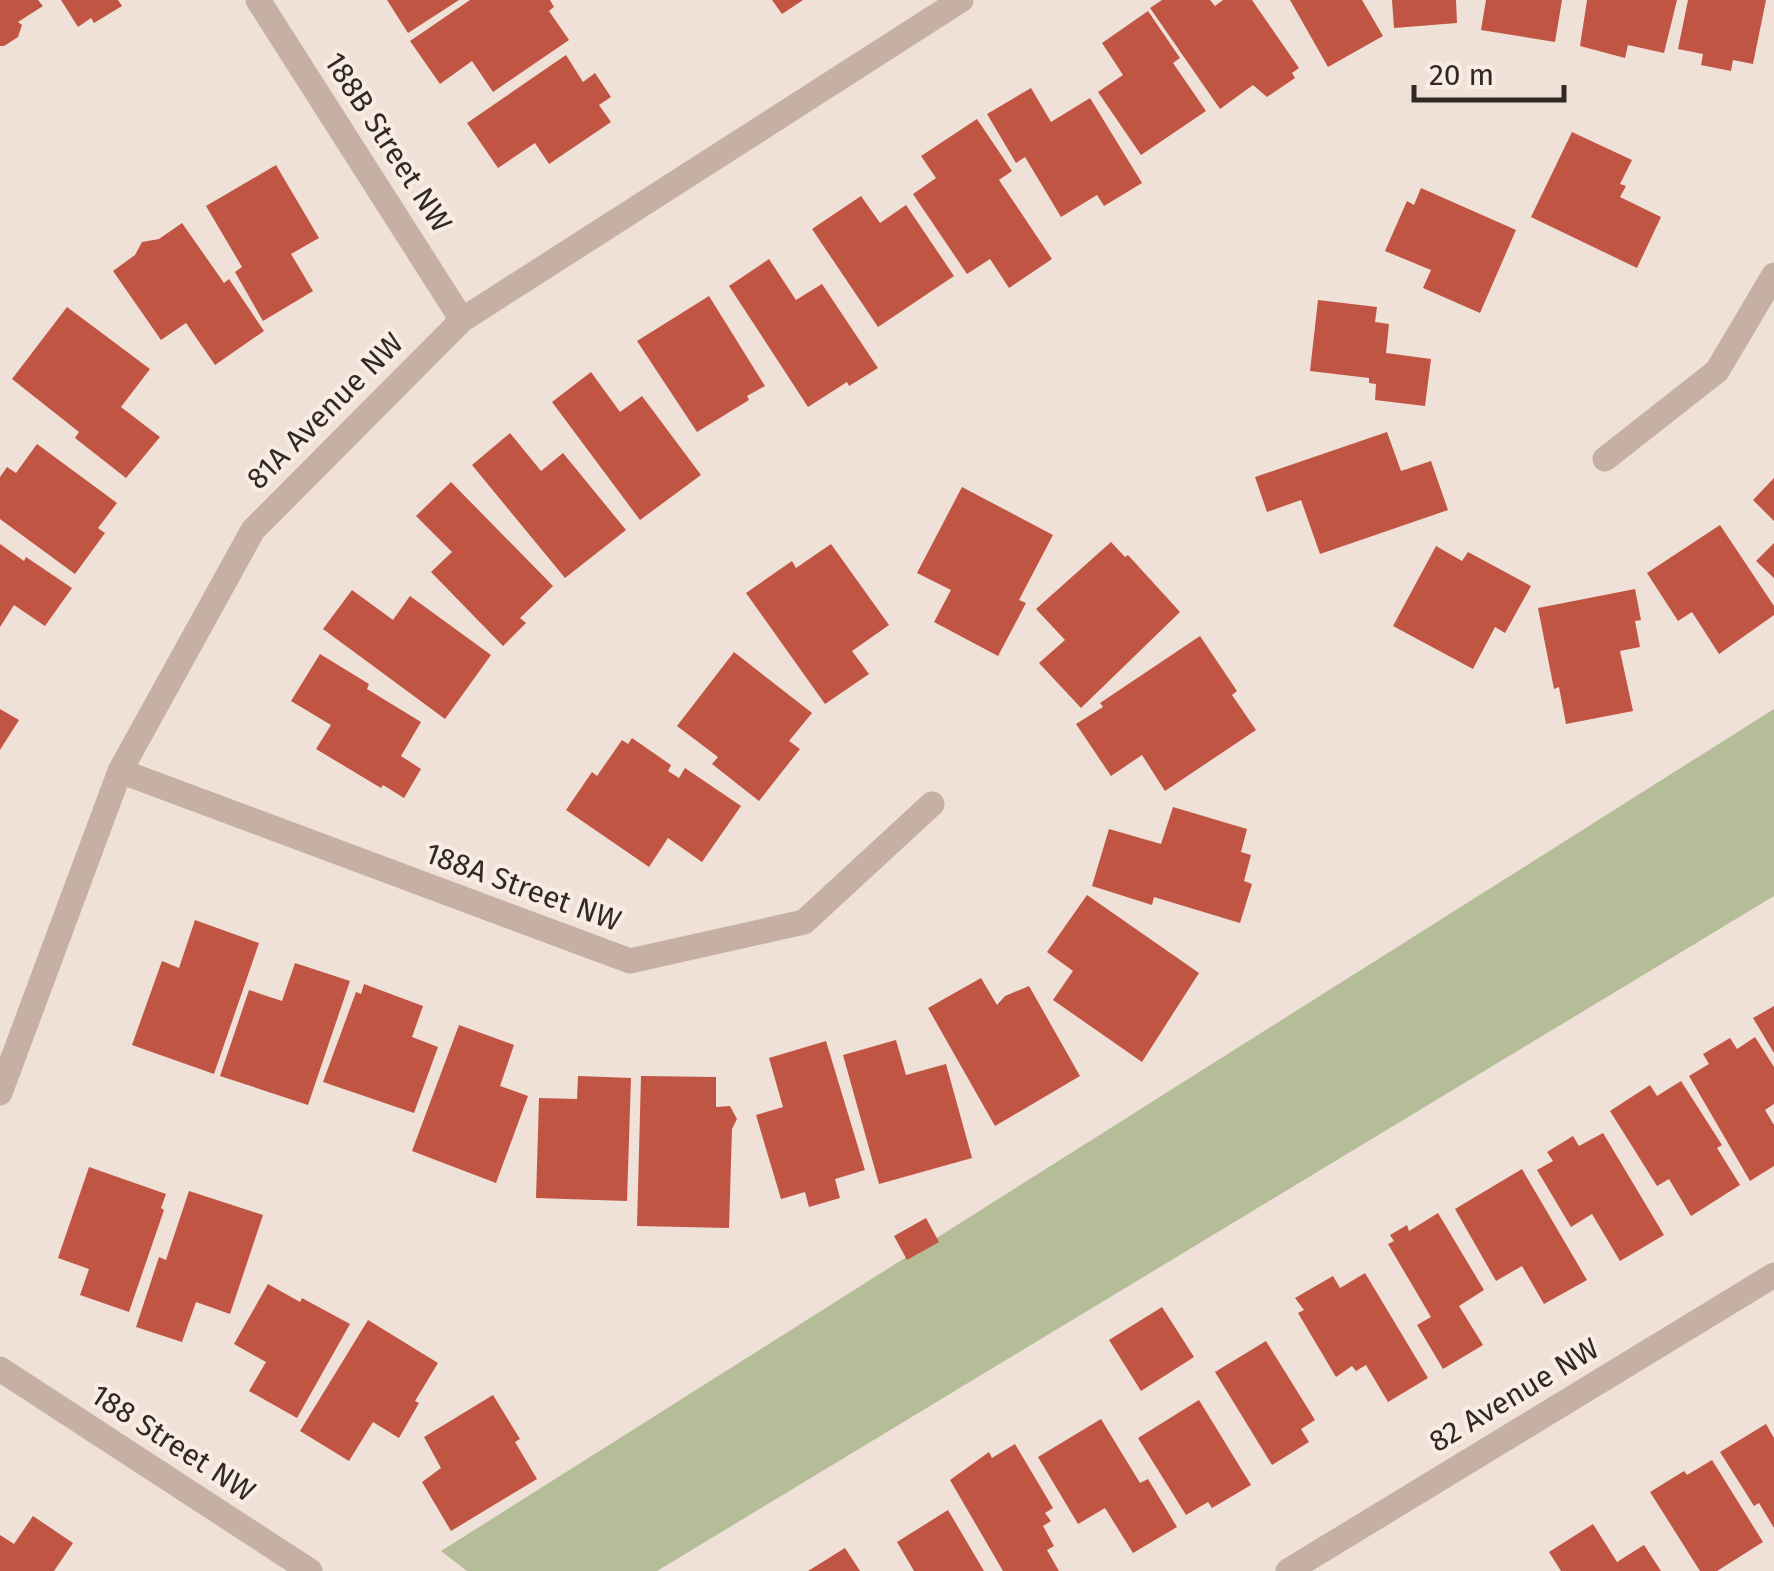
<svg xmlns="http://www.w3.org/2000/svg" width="1774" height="1571" font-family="'Fira Sans',sans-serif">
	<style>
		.green { fill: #b5bd98 }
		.building { fill: #c05544 }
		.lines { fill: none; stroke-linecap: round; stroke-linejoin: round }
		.minor { stroke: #c6b0a4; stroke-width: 25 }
		.labels { text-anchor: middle; stroke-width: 8; stroke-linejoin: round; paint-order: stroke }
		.street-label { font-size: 30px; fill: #322825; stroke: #f8ece3 }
	</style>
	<rect width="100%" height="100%" fill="#efe1d7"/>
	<path class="green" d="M1774,709V896L657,1571H467L441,1551Z"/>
	<path class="building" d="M0,0H38L43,6L18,22L22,25L18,37L4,46H0Z
		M61,0H118L122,6L94,23L91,18L78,27Z
		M387,0H459L408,33Z
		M470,0H550L554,7L549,11L569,40L493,92L472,61L440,84L410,41Z
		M772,0H803L782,14Z
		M1162,0H1210L1215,6L1223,0H1252L1299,68L1292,73L1295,78L1267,97L1253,85L1220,109L1150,8Z
		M1290,0H1362L1383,36L1328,67Z
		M1392,0H1456L1457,23L1394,28Z
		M1486,0H1562L1555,42L1481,30Z
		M1587,0H1677L1664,53L1628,45L1625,58L1580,46Z
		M1688,0H1766L1753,64L1733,60L1731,71L1701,65L1703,54L1678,49Z
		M1148,11L1180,58L1173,63L1206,111L1141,155L1098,92L1123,75L1102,43Z
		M566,55L583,82L595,73L611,97L599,105L611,122L549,164L535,143L498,168L467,123Z
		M1031,88L1051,122L1090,98L1142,183L1104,206L1097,195L1061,217L1025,157L1016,163L987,114Z
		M977,119L1012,171L999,180L1052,259L1009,288L990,259L967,274L913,194L936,178L921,156Z
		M1572,132L1632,160L1620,184L1626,186L1620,197L1661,217L1637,268L1531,217Z
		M276,165L319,238L291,254L313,291L263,321L235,272L242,267L206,206Z
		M1421,188L1516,230L1480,313L1423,288L1431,270L1385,251L1407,201L1414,205Z
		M861,196L880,223L906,205L954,276L878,327L812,229Z
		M182,223L224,283L229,279L264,331L215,365L186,323L161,340L113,271L135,255L142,242L159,239Z
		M769,259L796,300L822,284L878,368L849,386L847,382L808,407L729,286Z
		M709,296L765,386L747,396L749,400L697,432L637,341Z
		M1318,300L1377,307L1375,322L1389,324L1386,353L1431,359L1425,406L1375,400L1376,384L1369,383V378L1310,371Z
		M67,307L150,369L121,407L160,437L126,478L75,438L79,432L12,379Z
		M591,372L620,412L642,396L701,475L640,520L552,402Z
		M1387,432L1401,471L1431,461L1448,510L1320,554L1301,500L1267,512L1255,477Z
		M510,433L541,471L563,453L626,530L565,578L472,465Z
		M37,444L117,503L98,528L105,533L75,574L0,519V477L7,467L16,473Z
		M1774,478V521L1753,500Z
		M451,482L553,586L520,618L526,623L503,646L431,572L452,552L416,516Z
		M962,487L1053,535L1019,600L1026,603L998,656L934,622L951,590L917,573Z
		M1720,525L1774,606V615L1719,654L1692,612L1678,621L1647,573Z
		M1111,542L1125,557L1128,555L1180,612L1081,708L1039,663L1065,640L1036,609Z
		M1774,543V578L1756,561Z
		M0,544L24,561L26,557L72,588L45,626L14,605L0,627Z
		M831,544L889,625L852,651L869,674L825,704L746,593L792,561L796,568Z
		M1436,546L1462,561L1468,552L1531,586L1505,633L1495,627L1473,669L1393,626Z
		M1635,589L1641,620L1635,621L1640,647L1620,651L1633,711L1566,724L1559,687L1554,689L1538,608Z
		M352,590L393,620L410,596L491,655L445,719L323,629Z
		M1200,636L1237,691L1232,695L1256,730L1165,791L1142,755L1111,776L1076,724L1103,707L1100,703Z
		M734,652L812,713L789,741L800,749L759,801L712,764L718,757L677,726Z
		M320,654L369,684L367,689L421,722L401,756L421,769L404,798L383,785L381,788L316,749L331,725L291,701Z
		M0,709L19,720L0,750Z
		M632,738L671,765L668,771L679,778L685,768L741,806L702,862L668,838L649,867L566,810L592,772L597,776L622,740L628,744Z
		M1173,807L1247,829L1241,852L1251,855L1244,881L1252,884L1240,923L1154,897L1152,905L1092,886L1109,829L1161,844Z
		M1087,895L1199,973L1142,1062L1053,1000L1073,971L1047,952Z
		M195,920L259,943L214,1074L132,1045L162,961L179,968Z
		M295,963L350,981L308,1105L220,1076L249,990L282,1001Z
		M981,978L997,1005L1005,996L1029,986L1080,1076L995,1126L928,1008Z
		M364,984L423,1006L412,1037L438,1047L414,1113L323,1082L356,992L361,994Z
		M1774,1006V1053L1753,1018Z
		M459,1025L514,1045L500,1086L528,1096L496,1183L412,1151Z
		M1755,1037L1774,1067V1104L1765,1110L1774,1125V1166L1750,1181L1689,1076L1709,1064L1703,1054L1730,1038L1737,1049Z
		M896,1040L906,1075L946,1064L972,1158L879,1184L843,1055Z
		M826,1041L865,1170L835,1179L840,1198L809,1207L805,1192L781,1199L756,1115L783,1107L769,1058Z
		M578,1076L631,1078L627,1201L536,1198L539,1098L577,1099Z
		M641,1076L716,1077V1107L730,1106L737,1119L732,1129L729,1228L637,1226Z
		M1681,1081L1722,1145L1717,1148L1740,1185L1691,1216L1669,1179L1657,1186L1610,1111L1650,1085L1657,1096Z
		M1603,1133L1664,1235L1620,1261L1592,1214L1571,1227L1537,1170L1553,1161L1547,1152L1573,1136L1579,1146Z
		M89,1167L166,1194L161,1208L164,1210L129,1312L80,1295L89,1269L58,1258Z
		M1522,1169L1587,1280L1544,1304L1522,1266L1496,1281L1455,1209Z
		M189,1191L263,1215L230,1314L196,1302L182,1342L136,1327L159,1257L166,1260Z
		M1438,1213L1484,1290L1459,1306L1483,1345L1443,1369L1417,1325L1431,1317L1388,1244L1394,1241L1390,1235L1407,1225L1409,1231Z
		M926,1218L939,1242L907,1260L894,1236Z
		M1365,1273L1428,1378L1388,1402L1366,1365L1356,1371L1352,1366L1336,1377L1298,1313L1304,1310L1295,1298L1333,1276L1340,1288Z
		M268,1284L300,1302L302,1298L350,1324L297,1418L249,1391L266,1362L234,1344Z
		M1162,1307L1194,1357L1141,1391L1109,1340Z
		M368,1320L438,1363L415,1401L419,1403L399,1438L373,1422L349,1461L300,1431Z
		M1266,1341L1315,1420L1301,1429L1309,1442L1272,1465L1215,1372Z
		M493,1395L520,1439L515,1442L537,1479L451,1531L422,1482L441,1468L424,1437Z
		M1199,1400L1251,1485L1212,1508L1208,1502L1186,1515L1138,1438Z
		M1101,1419L1140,1483L1148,1479L1177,1527L1133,1553L1105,1508L1078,1524L1038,1457Z
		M1766,1424L1774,1438V1528L1759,1503L1754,1506L1720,1452Z
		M1015,1444L1053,1508L1045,1513L1051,1521L1043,1526L1054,1546L1047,1550L1059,1571H1003L950,1480L989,1452L992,1458Z
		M1712,1460L1763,1542L1717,1571H1700L1650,1492L1684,1471L1687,1475Z
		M948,1510L984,1571H914L897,1542Z
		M33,1516L73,1543L54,1571H0V1535L14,1544Z
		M1593,1524L1617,1562L1644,1545L1661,1571H1561L1549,1552Z
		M845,1548L860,1571H808Z"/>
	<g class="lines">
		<path class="minor" d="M258,0L462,320
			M1605,459L1717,371L1774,275
			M120,771L630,961L804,922L932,804
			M0,1093L120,771L253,530L462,320L961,0
			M0,1369L310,1571
			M1288,1571L1774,1275"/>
	</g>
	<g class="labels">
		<g class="street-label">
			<text transform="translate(388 142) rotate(57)" y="10">188B Street NW</text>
			<text transform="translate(325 411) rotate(-45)" y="10">81A Avenue NW</text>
			<text transform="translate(523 887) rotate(20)" y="10">188A Street NW</text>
			<text transform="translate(1514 1395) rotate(-31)" y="10">82 Avenue NW</text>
			<text transform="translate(173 1443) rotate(33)" y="10">188 Street NW</text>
		</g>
	</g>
	<path d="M1414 85v15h150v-15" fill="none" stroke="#322825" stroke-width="5"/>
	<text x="1429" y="85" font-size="30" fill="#322825" stroke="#f8ece3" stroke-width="8" paint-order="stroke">20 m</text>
</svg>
